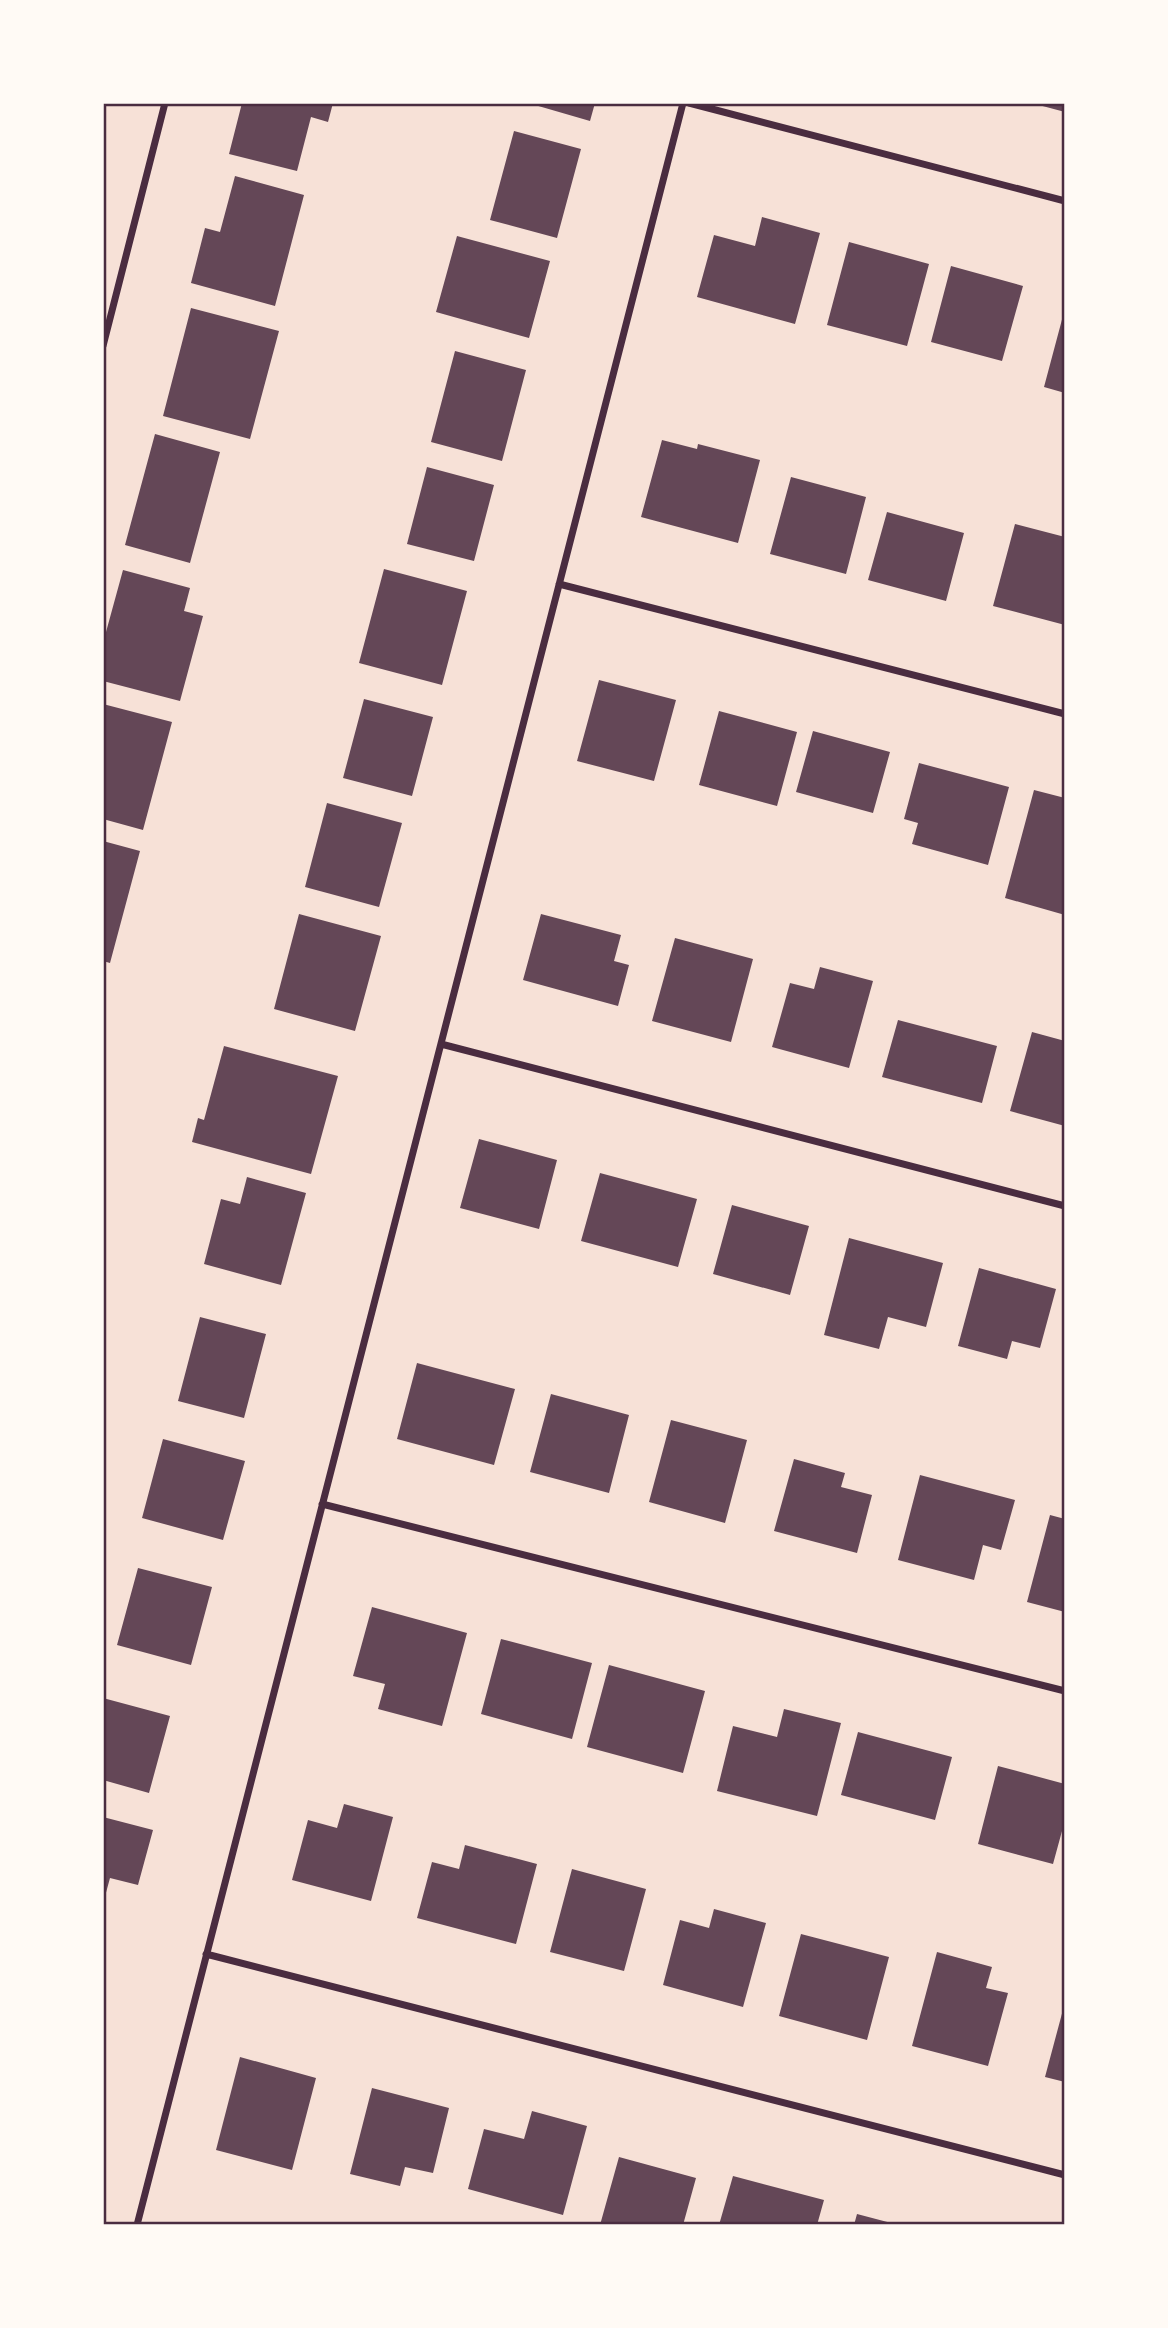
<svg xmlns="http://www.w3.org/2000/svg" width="1168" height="2328" font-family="'IBM Plex Sans',sans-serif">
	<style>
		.building { fill: #644757 }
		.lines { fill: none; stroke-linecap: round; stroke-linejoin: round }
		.minor { stroke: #4a2c40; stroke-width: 7 }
		.neatline { fill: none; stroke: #4a2c40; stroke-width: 2.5 }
	</style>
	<rect width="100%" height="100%" fill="#f7e1d7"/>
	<path class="building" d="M242,103H333L328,122L311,117L297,171L229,154Z
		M528,103H595L590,121Z
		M1035,103H1065V112L1035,104Z
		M514,131L581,149L557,238L490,220Z
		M235,176L304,195L275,306L191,283L205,228L220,232Z
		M762,217L820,233L795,324L697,297L714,235L755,246Z
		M457,236L550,261L529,338L436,312Z
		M849,242L929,264L907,346L827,325Z
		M951,266L1023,286L1002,361L931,342Z
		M191,308L279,331L250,439L163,416Z
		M1064,312H1065V393L1044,387Z
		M455,351L526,370L502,461L431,442Z
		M155,434L220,452L190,563L125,545Z
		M662,440L697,449L698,444L760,460L738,543L641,517Z
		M427,467L494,485L474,561L407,544Z
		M791,477L866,497L846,574L770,554Z
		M887,512L964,533L946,601L868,580Z
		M1015,524L1065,537V625L993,606Z
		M384,569L467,591L442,685L359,663Z
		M123,570L190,588L184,611L203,616L180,701L103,681V643Z
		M599,680L676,700L654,781L577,761Z
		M364,699L433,717L412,796L343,778Z
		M103,704L172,722L143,830L103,819Z
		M719,711L797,732L777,806L699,785Z
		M813,731L890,752L873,813L796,792Z
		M919,763L1009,787L988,865L912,844L918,823L904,819Z
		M1034,790L1065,798V915L1005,898Z
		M327,803L402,823L379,907L305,887Z
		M103,841L140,851L110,963L103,961Z
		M299,914L381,936L355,1031L274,1009Z
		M541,914L621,935L614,961L629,965L618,1006L523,980Z
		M675,938L753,959L731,1042L652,1021Z
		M820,967L873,981L849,1068L772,1047L790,983L814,989Z
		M898,1020L997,1046L982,1103L882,1077Z
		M1032,1032L1065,1041V1126L1010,1111Z
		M224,1046L338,1076L311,1174L192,1142L198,1118L204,1120Z
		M479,1139L557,1160L539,1229L460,1208Z
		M600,1173L697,1199L678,1267L581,1241Z
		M247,1177L306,1193L281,1285L204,1264L221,1199L240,1204Z
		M732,1205L809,1226L790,1295L713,1274Z
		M849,1238L943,1263L926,1327L888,1317L879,1349L824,1335Z
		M979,1268L1056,1289L1040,1348L1012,1341L1007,1359L958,1346Z
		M200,1317L266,1334L244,1418L178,1401Z
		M417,1363L515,1389L494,1465L397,1439Z
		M551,1394L629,1415L609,1493L530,1472Z
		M671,1420L747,1440L725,1523L649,1502Z
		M163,1439L245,1461L223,1540L142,1518Z
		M794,1459L845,1473L841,1487L872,1495L857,1553L774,1531Z
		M920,1475L1015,1500L1001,1550L983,1545L974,1580L898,1560Z
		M1050,1515L1065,1519V1612L1027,1602Z
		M138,1568L212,1587L191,1665L117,1645Z
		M372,1607L467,1633L442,1726L378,1709L385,1684L353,1676Z
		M501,1639L592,1663L572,1739L481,1714Z
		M609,1665L705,1691L683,1773L587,1747Z
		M103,1698L170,1716L149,1793L103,1780Z
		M784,1709L841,1723L817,1816L717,1791L733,1726L777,1737Z
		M858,1732L952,1757L935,1820L841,1795Z
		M998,1766L1065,1784V1820L1053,1864L978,1844Z
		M344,1804L393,1817L371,1901L292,1880L308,1820L337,1828Z
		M103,1817L153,1830L138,1885L110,1878L104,1900Z
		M465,1845L537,1864L516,1944L417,1918L432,1862L459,1869Z
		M572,1869L646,1889L624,1971L550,1952Z
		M714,1909L766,1923L743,2007L663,1985L680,1920L709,1928Z
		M801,1934L889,1957L867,2040L779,2016Z
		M937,1952L992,1967L986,1988L1008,1993L988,2066L912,2046Z
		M1064,2006H1065V2082L1045,2077Z
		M240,2057L316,2078L292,2170L216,2150Z
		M372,2088L449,2108L433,2173L405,2167L400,2186L350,2174Z
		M532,2111L587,2126L563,2215L468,2189L484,2129L524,2139Z
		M619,2157L696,2178L683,2225H600Z
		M733,2176L824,2200L817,2225H719Z
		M857,2214L895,2224V2225H854Z"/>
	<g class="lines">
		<path class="minor" d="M689,103L1065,201
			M103,346L165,103
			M559,584L1065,714
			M441,1044L1065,1206
			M322,1504L1065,1691
			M206,1954L1065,2175
			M137,2225L683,103"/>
	</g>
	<rect width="1168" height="2328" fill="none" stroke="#fffaf5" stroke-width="210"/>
	<rect x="105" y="105" width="958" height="2118" class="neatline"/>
</svg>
